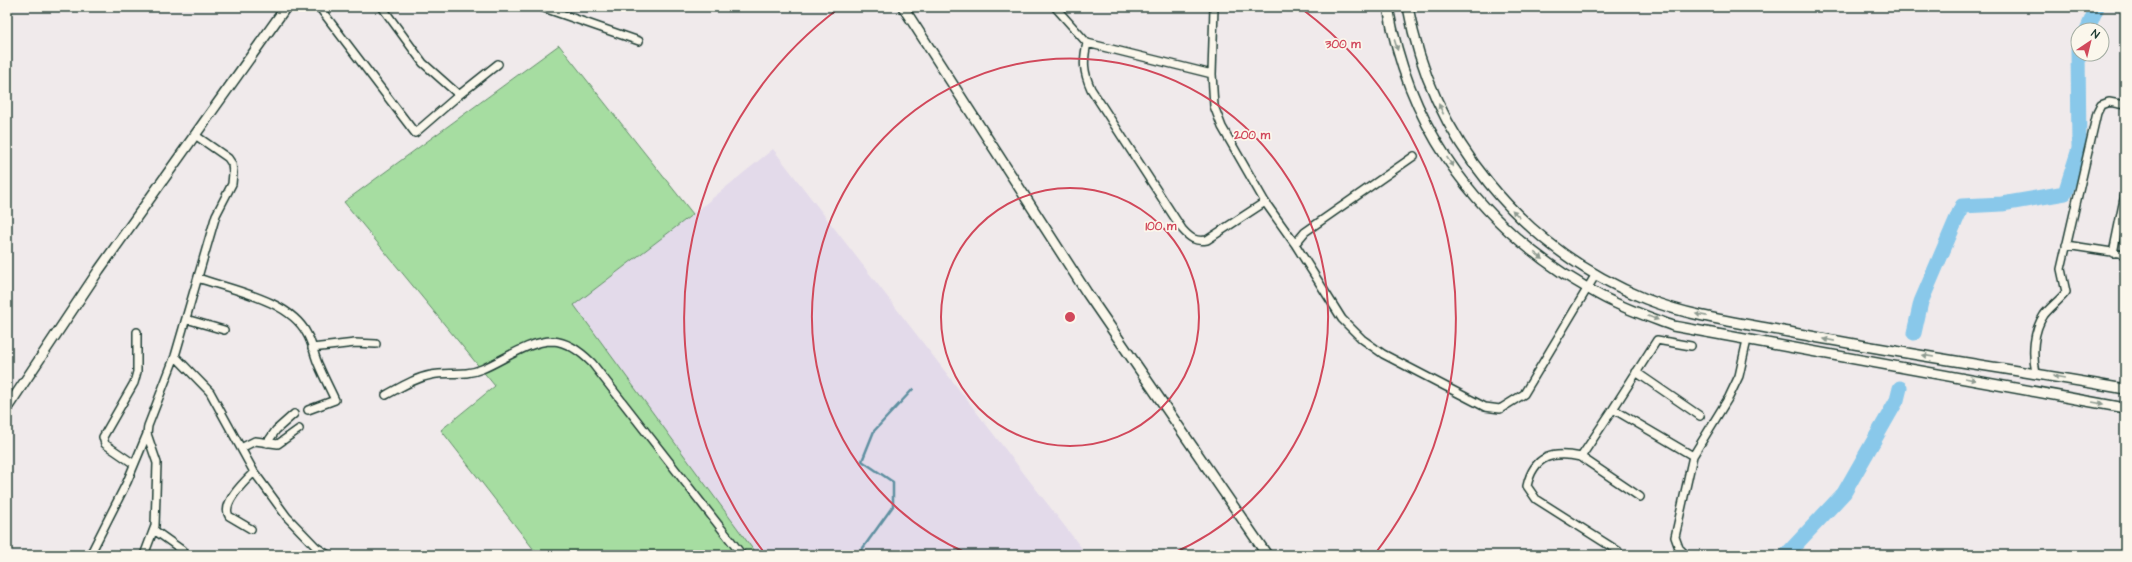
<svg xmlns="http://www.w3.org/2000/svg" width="2132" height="562" font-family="'Architects Daughter',sans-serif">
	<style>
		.built { fill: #e3daea }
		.green { fill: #a6dda1; stroke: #628d6a }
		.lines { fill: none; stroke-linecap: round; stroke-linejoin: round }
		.stream { stroke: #5f90a1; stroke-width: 2.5 }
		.river { stroke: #89c8ea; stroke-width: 15 }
		.street-casing { stroke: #1f3d34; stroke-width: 10 }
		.secondary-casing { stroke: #1f3d34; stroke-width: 12 }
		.street { stroke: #fbf7ec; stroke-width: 7 }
		.secondary { stroke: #fbf7ec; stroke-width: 9 }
		.oneway { fill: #8d9a90 }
		.ring { fill: none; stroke: #d1495b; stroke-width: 2 }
		.centre { fill: #d1495b; stroke: #fbf7ec; stroke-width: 2 }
		.ring-label { font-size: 12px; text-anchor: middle; font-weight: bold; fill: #d1495b; stroke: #fbf7ec; stroke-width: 3.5; stroke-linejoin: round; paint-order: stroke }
	</style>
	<rect width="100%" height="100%" fill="#f0eaeb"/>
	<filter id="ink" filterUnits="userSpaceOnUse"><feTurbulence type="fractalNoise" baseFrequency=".025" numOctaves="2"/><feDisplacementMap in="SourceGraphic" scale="8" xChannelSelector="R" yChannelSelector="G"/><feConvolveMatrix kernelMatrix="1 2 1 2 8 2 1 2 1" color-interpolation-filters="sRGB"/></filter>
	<g filter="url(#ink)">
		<path class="built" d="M773,149L1087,555H757L573,305L693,214Z"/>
		<path class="green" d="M559,45L693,214L574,305L757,555H538L441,430L495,386L344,202Z"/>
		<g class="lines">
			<path class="stream" d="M858,555L893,506V482L862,461L874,431L913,389"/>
			<path class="river" d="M2087,30L2097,7
				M1914,333L1921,302L1962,206L2002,204L2065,193L2079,149L2078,49
				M1786,555L1844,493L1897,400L1900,388"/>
			<g class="street-casing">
				<path id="street" d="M319,7L415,133L459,95L498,64
					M382,7L423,63L459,95
					M541,7L639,41
					M1055,7L1087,43L1212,74
					M1214,7L1212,74L1214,106L1222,127L1265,202L1295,244L1342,319L1362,339L1383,354L1485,407L1500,409L1524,394L1596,274
					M1087,43C1083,61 1083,71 1091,89L1182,229C1190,238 1195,242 1207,240L1265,202
					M1295,244L1305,232L1414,156
					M2066,245L2125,254
					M2113,253L2125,194
					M198,278C232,290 290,300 307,334C313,344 314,356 319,366C324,378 330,389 335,400L308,410
					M186,319L224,330
					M312,348L355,343L376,344
					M175,356L210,392L254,472L287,517L316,547L328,555
					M1636,372L1700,416
					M2036,373C2032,354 2033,331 2044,315C2050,307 2060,300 2066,292L2061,269L2097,113L2101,105L2109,102L2125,105
					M386,395C401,387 415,378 431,375C449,371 463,377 482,369C504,360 528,341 553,341C568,342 582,353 592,363L742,555
					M1613,409L1657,340L1691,346
					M267,443L276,430L294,414
					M241,448L255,441L278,444L299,429
					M1581,457C1553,451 1534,455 1527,486L1536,499L1618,551
					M134,464L105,444L103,437L134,383L137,372V332
					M1640,497L1581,457L1613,409L1693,456L1729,397L1739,376L1747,340
					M251,529L229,516C221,503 246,480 254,472
					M154,530L182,550
					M90,555L127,482L147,434
					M144,555L155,526L157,463L147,434L148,426L175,356L216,215L232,184L233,173L232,164L228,158L195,135
					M1686,555L1679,548L1675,537L1693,456"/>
			</g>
			<g class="secondary-casing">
				<path id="secondary" d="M903,7L1087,293L1267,555
					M1388,7C1407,120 1469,211 1564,274C1580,283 1595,294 1611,301C1631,311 1652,318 1673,326L2125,408
					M1408,7C1431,138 1522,249 1646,299C1691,317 1741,323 1789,332C1900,354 2013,369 2125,389
					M7,408L99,270L286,7"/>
			</g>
			<use href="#street" class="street"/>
			<use href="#secondary" class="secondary"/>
		</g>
		<defs><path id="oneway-solid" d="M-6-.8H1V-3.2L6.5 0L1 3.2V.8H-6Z"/></defs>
		<g class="oneway">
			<use href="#oneway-solid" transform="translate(1396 45) rotate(73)"/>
			<use href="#oneway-solid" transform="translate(1441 109) rotate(-115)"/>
			<use href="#oneway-solid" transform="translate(1450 162) rotate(56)"/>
			<use href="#oneway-solid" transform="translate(1516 214) rotate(-134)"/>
			<use href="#oneway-solid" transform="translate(1539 256) rotate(37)"/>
			<use href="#oneway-solid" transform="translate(1701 315) rotate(-169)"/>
			<use href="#oneway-solid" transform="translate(1653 318) rotate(21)"/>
			<use href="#oneway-solid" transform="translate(1829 340) rotate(-169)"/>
			<use href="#oneway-solid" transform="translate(1928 356) rotate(-171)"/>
			<use href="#oneway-solid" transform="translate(2059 377) rotate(-170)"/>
			<use href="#oneway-solid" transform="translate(1970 379) rotate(10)"/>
			<use href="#oneway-solid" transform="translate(2098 403) rotate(10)"/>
		</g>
	</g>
	<g class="ring">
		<circle cx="1070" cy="317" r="129"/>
		<path d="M969 554A258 258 0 1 1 1171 554"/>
		<path d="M766 555A386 386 0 0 1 838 9M1302 9A386 386 0 0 1 1374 555"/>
	</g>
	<circle cx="1070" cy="317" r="6" class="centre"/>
	<g class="ring-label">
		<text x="1343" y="48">300 m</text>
		<text x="1252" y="139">200 m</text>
		<text x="1161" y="230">100 m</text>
	</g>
	<rect width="2132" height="562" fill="none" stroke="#fbf7ec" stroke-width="24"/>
	<rect x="12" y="12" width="2108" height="538" fill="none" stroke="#1f3d34" stroke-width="1.5" filter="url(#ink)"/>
	<g transform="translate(2090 42) rotate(35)"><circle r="19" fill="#fbf7ec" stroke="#a3ada2"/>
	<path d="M0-3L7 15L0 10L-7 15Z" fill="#d1495b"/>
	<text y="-6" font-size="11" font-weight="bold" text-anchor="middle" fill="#1f3d34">N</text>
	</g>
</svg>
